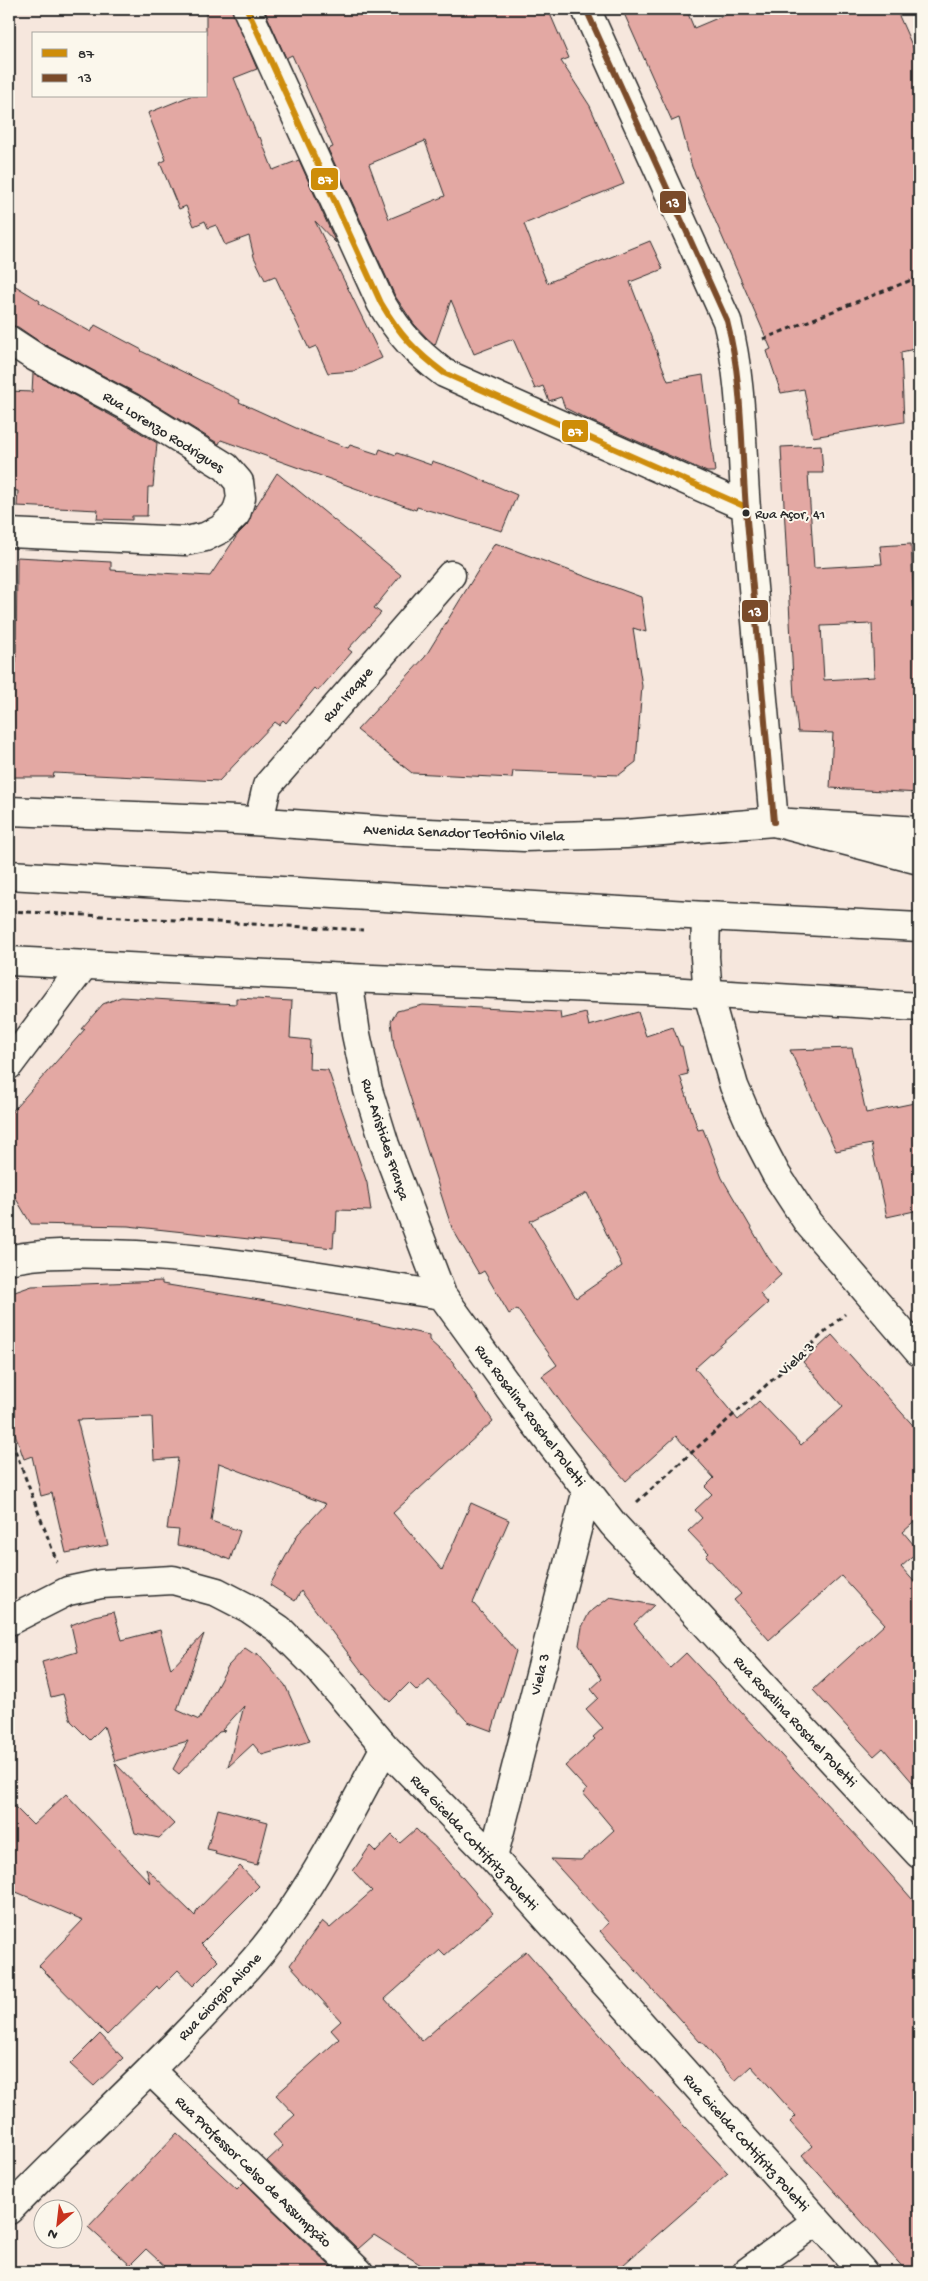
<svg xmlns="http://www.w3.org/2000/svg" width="928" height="2281" font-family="'Gochi Hand',sans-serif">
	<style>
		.building { fill: #e3a8a3; stroke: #2b2b2b; fill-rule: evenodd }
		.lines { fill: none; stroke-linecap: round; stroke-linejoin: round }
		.street-casing { stroke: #2b2b2b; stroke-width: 31 }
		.primary-casing { stroke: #2b2b2b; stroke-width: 31 }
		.path { stroke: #2b2b2b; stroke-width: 3; stroke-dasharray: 5 4; stroke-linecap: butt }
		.street { stroke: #fbf7ec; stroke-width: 28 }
		.primary { stroke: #fbf7ec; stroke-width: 28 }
		.bus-1-casing { stroke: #fbf7ec; stroke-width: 10 }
		.bus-2-casing { stroke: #fbf7ec; stroke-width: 10 }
		.bus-1 { stroke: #ce8d09; stroke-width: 6 }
		.bus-2 { stroke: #7a4b2a; stroke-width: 6 }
		.bus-dot { fill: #2b2b2b; stroke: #fbf7ec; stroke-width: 2 }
		.labels { text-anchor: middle; stroke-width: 4; stroke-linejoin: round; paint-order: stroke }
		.bus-label { font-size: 14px; fill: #2b2b2b; stroke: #fbf7ec; text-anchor: start }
		.street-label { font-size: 15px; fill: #2b2b2b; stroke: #fbf7ec }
		.line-badge { stroke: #fbf7ec; stroke-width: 2 }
		.badge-label { font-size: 14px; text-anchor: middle; font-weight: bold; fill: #fff }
	</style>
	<rect width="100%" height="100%" fill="#f6e7dd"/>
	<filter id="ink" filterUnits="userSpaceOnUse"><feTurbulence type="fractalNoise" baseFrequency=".02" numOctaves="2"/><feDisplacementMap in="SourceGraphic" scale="10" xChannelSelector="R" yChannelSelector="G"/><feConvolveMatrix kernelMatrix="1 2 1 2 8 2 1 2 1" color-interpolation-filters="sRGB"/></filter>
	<g filter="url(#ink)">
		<path class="building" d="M206,9H232L257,69L234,78L258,138L260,137L273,170L299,160L336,243L315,221L382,358L354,371L328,373L316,346L309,349L275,276L265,280L254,257L249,236L225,245L216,225L208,228L205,221L194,226L186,206L179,209L160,163L166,160L148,113L190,96H206Z
			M264,9H548L569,58L561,61L590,106L624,184L524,224L547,283L650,241L663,269L630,282L668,381L703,375L715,472H707L587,419L565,408L561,397L549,401L543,386L535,389L513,339L474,354L451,300L435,345L427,338L414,324L395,296L328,149L333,147L292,55L286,58ZM425,141L445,196L389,219L369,164Z
			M622,9H686L694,28L739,9H896L919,61V348L901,352L904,422L813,437L804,389L781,393L767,351L771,349L692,167L679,118L672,121Z
			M9,282L40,301L39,303L91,332L95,325L142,350L141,351L240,400L239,402L307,433L348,448L350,445L378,454L380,449L396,455L397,453L431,465L432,461L462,471L517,495L502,531L417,507L416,510L221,440L219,444L138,394L43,344L18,327L9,325Z
			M33,373L123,422L157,443L153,487H148L147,516H132V520L97,519L98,510L17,506L18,491L9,490V391L32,392Z
			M821,445L823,473H808L814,568L882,564L880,546L911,544L919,723V793L830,788L833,733L798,732L794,698L781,447ZM872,624L874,677L824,680L821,626Z
			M277,473L401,575L374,608L381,613L348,649L352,652L318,691L315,688L286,723L283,720L279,725L275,722L219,781L54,773L53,777H9V666L16,663L17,557L111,562V570L210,576L238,534L247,525L253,511Z
			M495,543L641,597L646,632L633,628L642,686L636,762L619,775L513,771L512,778L412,773L357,730L425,657Z
			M121,997L236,1004V998L292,1001L290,1038L310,1040L309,1069L328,1070L367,1183L371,1211L337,1210L336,1232H334L333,1248L128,1226L31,1224L9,1187V1115L85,1029H81L103,1004Z
			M423,1005L560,1012L561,1019L586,1013L589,1026L638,1012L646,1036L673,1027L680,1046H682L688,1074L680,1076L698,1130L703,1129L722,1178L768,1257L781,1275L760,1294L768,1303L695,1368L738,1420L759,1401L801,1445L843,1407L803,1362L832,1335L919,1432V1518L903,1532L919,1551L901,1567L919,1587V1790L883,1748L874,1756L813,1690L885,1624L841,1576L769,1640L734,1600L741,1594L706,1556L709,1553L688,1531L702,1518L695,1510L712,1494L705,1487L714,1478L676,1436L626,1481L573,1419L542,1376L557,1365L517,1309L509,1314L484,1271L479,1274L452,1228L447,1213L394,1046L391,1021L397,1011ZM587,1193L622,1266L576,1298L530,1221Z
			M852,1048L866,1113L919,1102V1210L887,1217L871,1144L836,1151L790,1050Z
			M162,1281V1284L278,1303L429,1335V1340L452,1361L493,1421L393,1513L442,1570L471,1503L509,1520L473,1603L516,1651L492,1731L468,1722L429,1680L417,1691L409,1683L390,1702L363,1673L301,1591L295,1601L270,1585L298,1534L326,1504L219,1463L211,1521L240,1531L230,1560L206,1550L177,1545L179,1530L167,1529L178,1458L154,1460L152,1417L77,1420L108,1545L66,1553L52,1493L41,1496L32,1456L24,1459L9,1417V1294L32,1286Z
			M610,1597L654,1605L634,1624L670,1668L686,1653L862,1842L919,1907V2272H907L802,2155L812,2146L790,2122L796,2116L751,2066L735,2081L701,2041L700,2042L600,1931L609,1923L551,1859L581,1860L614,1830L583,1793L587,1790L565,1766L595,1739L593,1737L603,1728L586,1709L598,1698L591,1689L602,1679L579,1645L582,1627L589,1613Z
			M114,1612L122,1640L160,1630L171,1669L204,1634L177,1710L199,1720L228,1666L245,1648L257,1656V1653L285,1685L310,1741L262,1755L253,1744L228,1767L244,1706L222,1730L225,1731L219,1732L179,1774L173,1769L188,1741L115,1761L104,1726L90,1740L71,1721L63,1694L51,1697L42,1662L77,1652L71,1625L94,1616Z
			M115,1763L174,1824L159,1838L135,1833Z
			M66,1794L150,1883L146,1868L195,1916L197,1910L240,1866L259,1886L201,1944L218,1961L193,1986L178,1970L159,1989L157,1986L107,2035L39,1966L83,1920L9,1889V1801L33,1825Z
			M218,1809L268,1822L257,1865L215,1854L216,1851L207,1849Z
			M416,1829L445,1857L493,1913L445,1955L440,1950L385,1999L422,2041L526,1951L625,2063L728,2173L615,2272H432L374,2235L358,2249L267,2161L283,2146L273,2135L295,2115L276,2095L339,2039L331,2030L341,2021L290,1965L322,1921L330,1928L372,1891L353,1871L370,1846L376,1852L392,1835L400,1843Z
			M100,2034L123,2058L94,2086L70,2064Z
			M177,2133L237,2189L244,2182L334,2270L331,2272H171L146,2249L130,2265L88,2227Z"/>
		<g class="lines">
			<g class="street-casing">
				<path id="street" d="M247,9L381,303C400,335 415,351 444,373L746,507
					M586,9L727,321C743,383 741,446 746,509C755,613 765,718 774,822
					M9,340L35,357L131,408L226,467L239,482L241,498L236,514L221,529L205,537L186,541L9,533
					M9,811L237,820L405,832L524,837L626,834L774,822L919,831
					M259,821L267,786L451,575
					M706,916L705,957L708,994L734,1086L752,1128L776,1174L808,1223L919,1352
					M348,978L356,1034L368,1090L385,1145L442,1295L534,1422L613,1524L919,1854
					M9,1065L84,965
					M9,1260C38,1253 77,1253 107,1254C219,1256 332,1279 442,1295
					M9,1621L68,1591L101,1584L173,1580L217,1592L248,1608L279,1629L317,1667L385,1747L493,1858L863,2272
					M493,1858L587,1490
					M150,2070L359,2272
					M9,2210C90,2126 178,2048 255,1959C306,1900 348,1816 385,1747
					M747,2272L817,2221"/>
			</g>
			<g class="primary-casing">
				<path id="primary" d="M774,822L919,860
					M9,875L706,916L919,927
					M9,961L348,978L668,991L919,1007"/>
			</g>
			<path class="path" d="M763,339L919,277
				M9,911L363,930
				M9,1434L57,1562
				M637,1502L845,1314"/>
			<use href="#street" class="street"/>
			<use href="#primary" class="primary"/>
			<g class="bus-1-casing">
				<path id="bus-1" d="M247,9L381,303C400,335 415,351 444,373L746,507"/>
			</g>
			<g class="bus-2-casing">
				<path id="bus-2" d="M586,9L727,321C743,383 741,446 746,509C755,613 765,718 774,822"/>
			</g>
			<use href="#bus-1" class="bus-1"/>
			<use href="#bus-2" class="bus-2"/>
		</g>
	</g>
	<circle class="bus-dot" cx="746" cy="513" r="4.5"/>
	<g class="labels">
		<g class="bus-label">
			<text x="755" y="518">Rua Açor, 41</text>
		</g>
		<g class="street-label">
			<text transform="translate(164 431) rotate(32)" y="5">Rua Lorenzo Rodrigues</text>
			<text transform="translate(347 694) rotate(-49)" y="5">Rua Iraque</text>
			<text transform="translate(464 832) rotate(2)" y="5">Avenida Senador Teotônio Vilela</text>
			<text transform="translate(386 1139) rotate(72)" y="5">Rua Aristides França</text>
			<text transform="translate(796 1358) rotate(-42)" y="5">Viela 3</text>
			<text transform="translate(531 1415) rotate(53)" y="5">Rua Rosalina Roschel Poletti</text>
			<text transform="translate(539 1674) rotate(-76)" y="5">Viela 3</text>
			<text transform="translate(796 1721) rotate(47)" y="5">Rua Rosalina Roschel Poletti</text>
			<text transform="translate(475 1842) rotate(47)" y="5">Rua Gicelda Cottifritz Poletti</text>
			<text transform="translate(219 1996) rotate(-47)" y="5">Rua Giorgio Alione</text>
			<text transform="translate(747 2142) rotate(48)" y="5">Rua Gicelda Cottifritz Poletti</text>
			<text transform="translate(254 2171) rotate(44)" y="5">Rua Professor Celso de Assumpção</text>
		</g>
	</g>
	<g class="line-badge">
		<rect x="310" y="167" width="29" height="24" rx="5" fill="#ce8d09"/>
		<rect x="659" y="190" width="28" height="24" rx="5" fill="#7a4b2a"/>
		<rect x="561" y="419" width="28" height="24" rx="5" fill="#ce8d09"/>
		<rect x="741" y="599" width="28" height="24" rx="5" fill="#7a4b2a"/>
	</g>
	<g class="badge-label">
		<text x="325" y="184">87</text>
		<text x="673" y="207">13</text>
		<text x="575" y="436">87</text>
		<text x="755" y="616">13</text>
	</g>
	<rect width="928" height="2281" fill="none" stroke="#fbf7ec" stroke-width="30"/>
	<rect x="15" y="15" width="898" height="2251" fill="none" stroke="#2b2b2b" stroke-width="2" filter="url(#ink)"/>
	<rect x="32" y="32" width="175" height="65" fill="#fbf7ec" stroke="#a8a59f"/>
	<rect x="42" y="49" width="25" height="8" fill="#ce8d09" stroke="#a8a59f"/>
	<text x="78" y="58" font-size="15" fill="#2b2b2b">87</text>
	<rect x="42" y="74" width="25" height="8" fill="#7a4b2a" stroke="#a8a59f"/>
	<text x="78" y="82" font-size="15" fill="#2b2b2b">13</text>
	<g transform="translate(58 2224) rotate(208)"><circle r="24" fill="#fbf7ec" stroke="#a8a59f"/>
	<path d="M0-4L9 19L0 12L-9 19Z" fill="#c8321e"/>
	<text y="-8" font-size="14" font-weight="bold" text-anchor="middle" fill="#2b2b2b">N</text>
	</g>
</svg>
